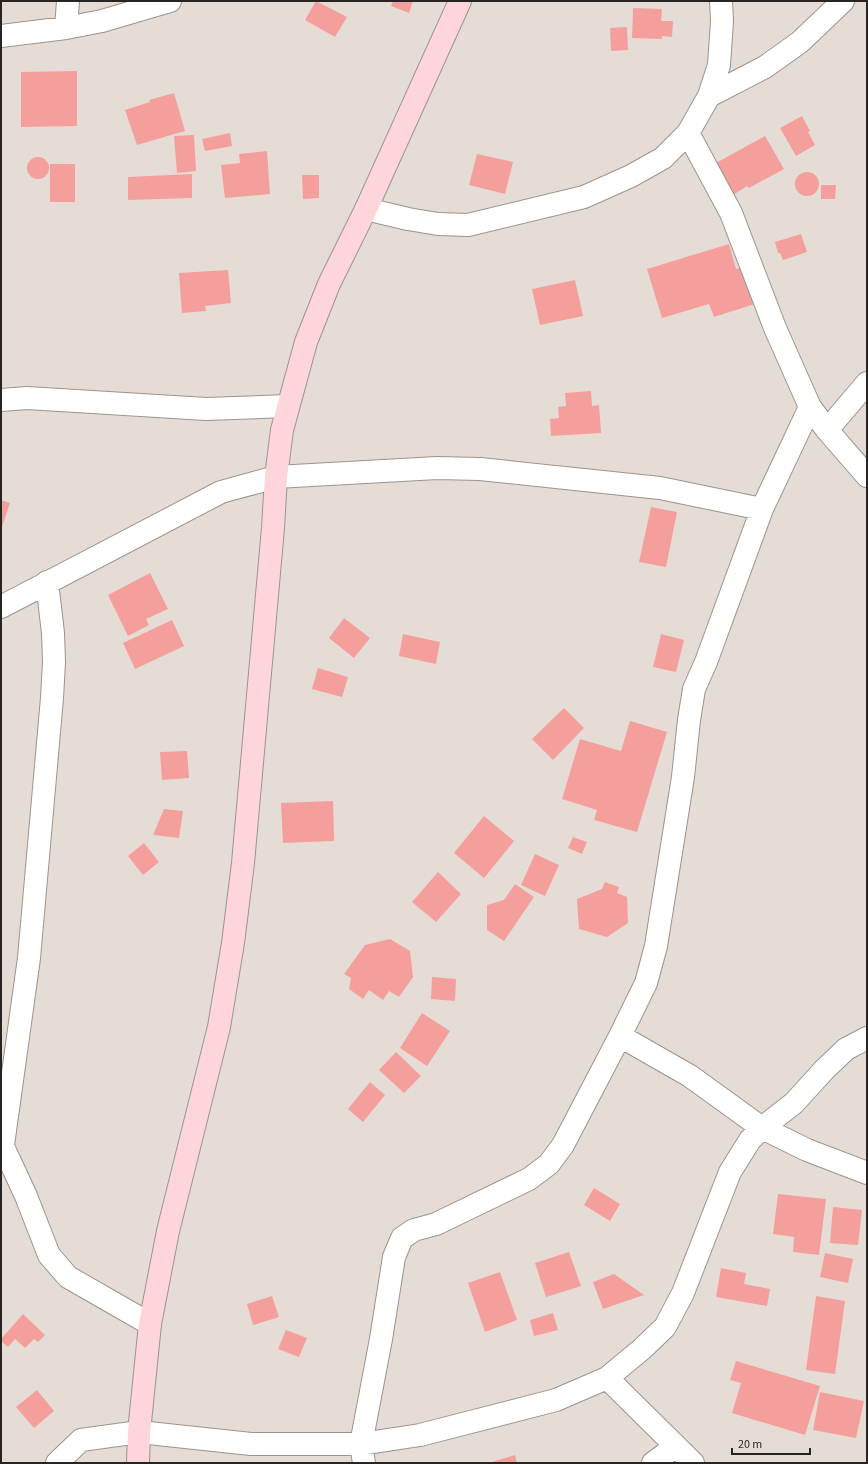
<svg xmlns="http://www.w3.org/2000/svg" width="868" height="1464" font-family="'Source Sans 3',sans-serif">
	<style>
		.building { fill: #f49f9c }
		.lines { fill: none; stroke-linecap: round; stroke-linejoin: round }
		.street-casing { stroke: #9d938d; stroke-width: 24 }
		.secondary-casing { stroke: #9d938d; stroke-width: 24 }
		.street { stroke: #fff; stroke-width: 22 }
		.secondary { stroke: #fed5da; stroke-width: 22 }
	</style>
	<rect width="100%" height="100%" fill="#e6dcd6"/>
	<path class="building" d="M316,1L347,17L335,37L305,20Z
		M393,1H413L409,13L391,6Z
		M633,8L662,9L661,21H673L672,37L662,36V39L632,38Z
		M627,27L628,50L611,51L610,28Z
		M77,71V126L21,127V72Z
		M174,93L185,131L137,145L125,110L150,102L149,100Z
		M802,116L810,131L808,132L815,145L796,156L780,128Z
		M230,133L232,146L205,151L202,139Z
		M194,135L196,171L177,173L174,136Z
		M765,136L784,169L749,188L747,186L733,195L716,163Z
		M267,151L270,194L225,198L221,165L240,163L239,154Z
		M477,154L513,162L505,194L469,185Z
		M27 168a11 11 0 1 1 22 0a11 11 0 1 1-22 0Z
		M50,164H75V202H50Z
		M795 184a12 12 0 1 1 24 0a12 12 0 1 1-24 0Z
		M192,174V198L128,200V177Z
		M302,175H319V198L303,199Z
		M821,185H836L835,199H821Z
		M801,234L807,252L783,260L780,253H778L775,242Z
		M729,244L736,269L744,266L755,304L714,317L709,304L662,318L647,269Z
		M228,270L231,303L205,306L206,311L182,313L179,273Z
		M575,280L583,316L540,325L532,289Z
		M591,391L592,406L599,405L601,433L551,436L550,419L559,418L558,407L566,406L565,393Z
		M1,500L10,503L2,527H1Z
		M651,507L677,512L666,567L639,562Z
		M150,573L168,609L146,619L149,625L128,636L108,595Z
		M344,618L370,638L354,658L329,638Z
		M172,620L184,646L135,669L123,643Z
		M403,634L440,642L436,664L399,656Z
		M661,634L684,640L676,672L653,667Z
		M318,668L348,677L342,697L312,689Z
		M564,708L584,728L553,760L532,739Z
		M630,721L667,732L637,832L594,820L597,810L562,799L580,739L621,751Z
		M187,751L189,778L162,780L160,752Z
		M333,801L334,841L283,843L281,803Z
		M164,809L183,811L179,838L153,835Z
		M484,816L514,841L484,878L454,853Z
		M573,837L587,842L582,854L568,848Z
		M144,843L159,862L143,875L128,856Z
		M535,854L559,865L545,896L521,885Z
		M438,872L461,894L436,922L412,902Z
		M605,882L619,887L617,893L627,897L628,923L607,937L579,929L577,899L602,889Z
		M515,884L534,897L504,941L487,930V905L504,900Z
		M390,939L410,951L413,977L399,997L389,991L383,1000L369,990L363,999L349,989L351,978L344,974L365,945Z
		M432,977L456,979L455,1001L431,999Z
		M422,1013L450,1031L427,1066L400,1048Z
		M396,1052L421,1076L404,1093L379,1070Z
		M370,1082L385,1095L363,1122L348,1109Z
		M594,1188L620,1204L610,1221L584,1205Z
		M778,1194L826,1199L819,1255L793,1252L794,1237L773,1234Z
		M833,1207L862,1210L858,1245L830,1243Z
		M569,1252L581,1286L546,1297L535,1263Z
		M825,1253L853,1259L848,1283L820,1277Z
		M721,1268L746,1273L744,1284L770,1289L767,1306L716,1297Z
		M500,1272L517,1320L485,1332L468,1283Z
		M614,1274L644,1295L603,1309L593,1282Z
		M272,1296L279,1317L253,1325L247,1304Z
		M816,1296L845,1301L835,1374L806,1370Z
		M553,1313L558,1330L534,1336L530,1320Z
		M23,1314L45,1335L38,1342L34,1339L25,1348L15,1339L8,1347L1,1341V1339Z
		M286,1330L307,1338L299,1357L278,1349Z
		M736,1361L820,1386L805,1435L732,1413L741,1383L730,1380Z
		M37,1390L54,1411L34,1428L16,1407Z
		M820,1392L864,1401L856,1438L813,1430Z
		M515,1455L517,1463H489Z"/>
	<g class="lines">
		<g class="street-casing">
			<path id="street" d="M68,1L66,28L102,21L170,1
				M1,36L66,28
				M709,96L765,67L800,42L843,1
				M688,133L731,213L775,328L810,407L827,430L867,476
				M366,209L408,219L438,224L468,225L584,197L631,176L663,158L688,133L709,96L719,65L722,21L721,1
				M1,400L27,398L206,409L288,406
				M827,430L867,383
				M1,607L221,492L276,477L437,468L480,469L660,488L762,509
				M620,1036L690,1076L762,1128L807,1150L867,1173
				M1,1142L26,1196L49,1255L68,1277L150,1324
				M3,1145L29,958L52,698L54,662L53,633L47,582
				M607,1378L693,1463
				M57,1463L81,1440L139,1432L251,1444H361L420,1435L556,1400L607,1378L642,1349L665,1327L683,1293L730,1172L750,1140L762,1128L794,1103L824,1070L846,1049L867,1038
				M364,1463L361,1444L381,1339L394,1257L402,1238L414,1230L436,1224L529,1179L549,1164L563,1145L620,1036L646,983L656,946L683,777L689,720L694,689L706,662L762,509L810,407
				M653,1463L676,1446"/>
		</g>
		<g class="secondary-casing">
			<path id="secondary" d="M138,1463L139,1432L150,1324L168,1231L219,1027L233,943L243,863L273,528L276,477L282,430L306,342L329,284L366,209L460,1"/>
		</g>
		<use href="#street" class="street"/>
		<use href="#secondary" class="secondary"/>
	</g>
	<rect width="868" height="1464" fill="none" stroke="#272421" stroke-width="4"/>
	<path d="M732 1448v6h78v-6" fill="none" stroke="#272421" stroke-width="2"/>
	<text x="738" y="1448" font-size="12" fill="#272421" stroke="#e6dcd6" stroke-width="3" paint-order="stroke">20 m</text>
</svg>
